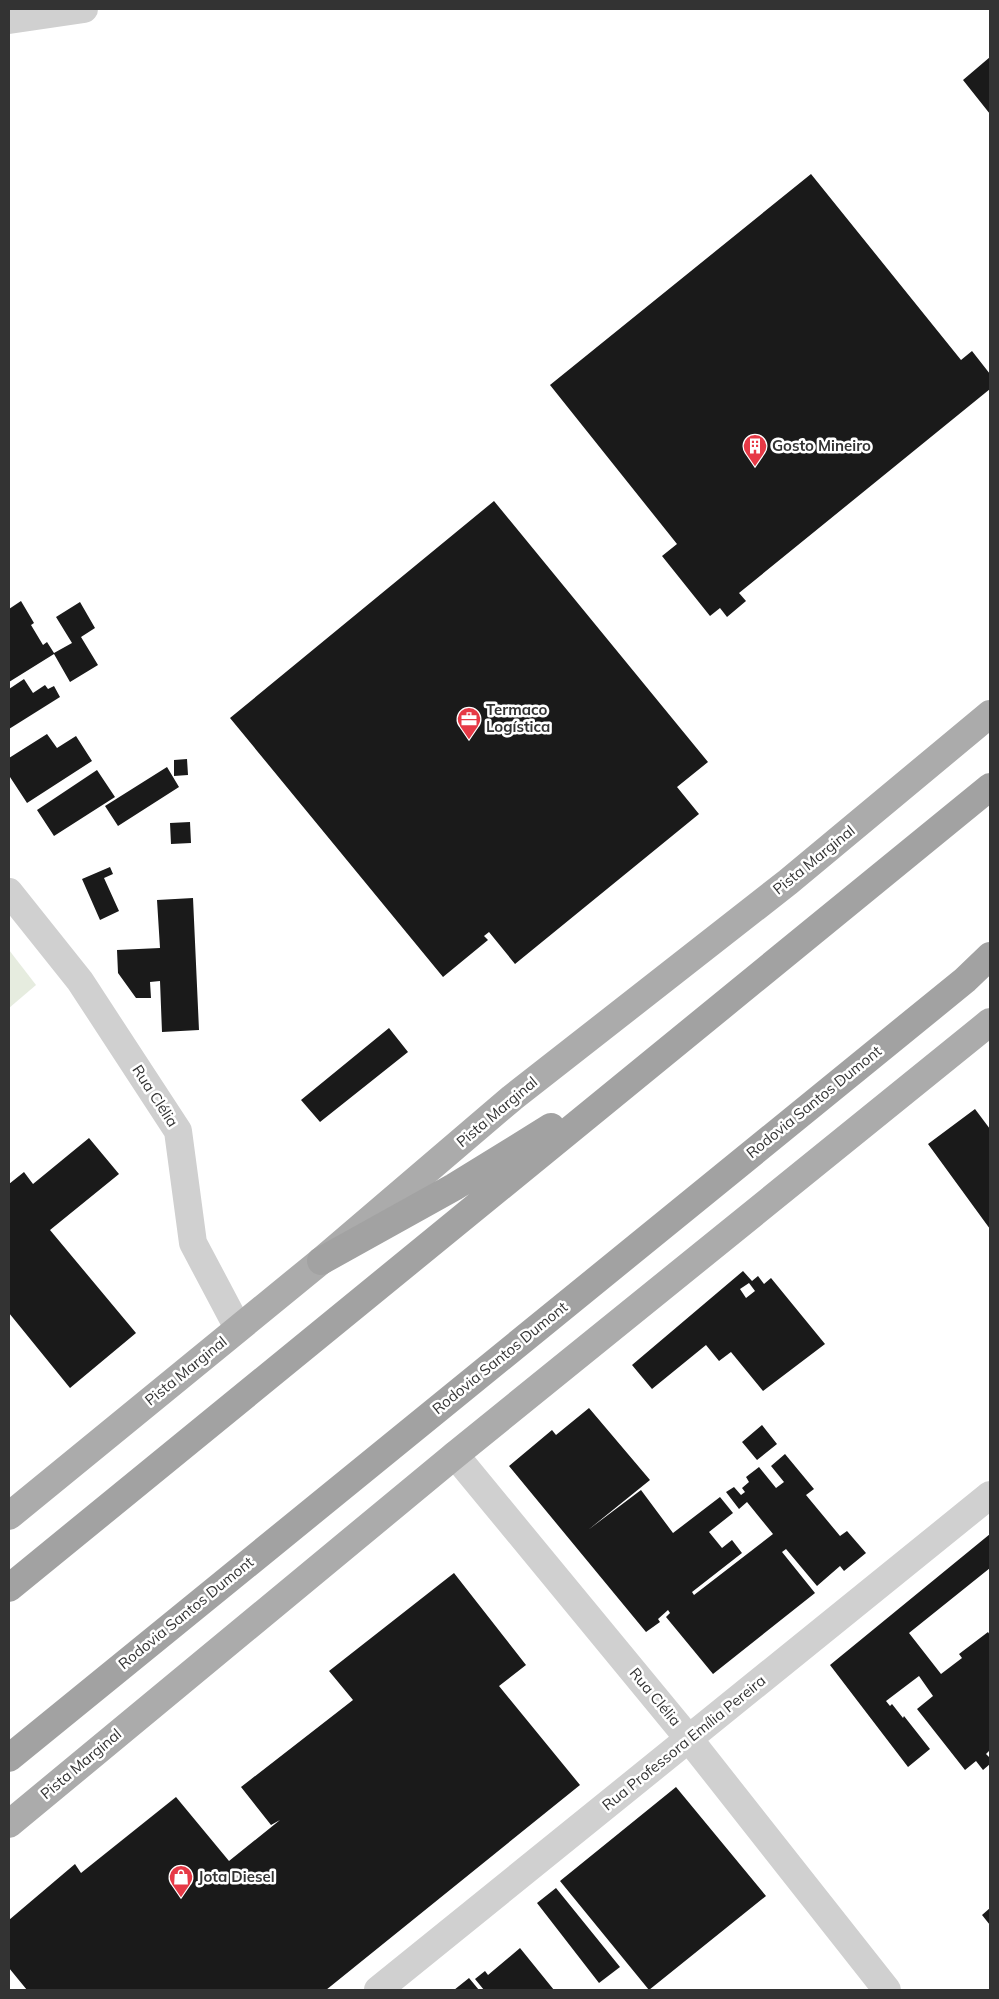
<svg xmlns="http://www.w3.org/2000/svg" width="999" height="1999" font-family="Mulish,sans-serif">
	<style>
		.green { fill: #e6ecdf }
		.building { fill: #1a1a1a; fill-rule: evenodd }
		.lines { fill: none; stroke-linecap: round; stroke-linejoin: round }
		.minor { stroke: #d0d0d0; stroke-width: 28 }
		.primary { stroke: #ababab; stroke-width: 28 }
		.trunk { stroke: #a2a2a2; stroke-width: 28 }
		.labels { text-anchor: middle; stroke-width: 5; stroke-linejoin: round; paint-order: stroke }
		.poi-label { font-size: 15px; font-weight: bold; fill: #333; stroke: #fff; text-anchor: start }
		.street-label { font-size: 15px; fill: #333; stroke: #fff }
	</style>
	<rect width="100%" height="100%" fill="#fff"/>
	<path class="green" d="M9,950L36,985L9,1008Z"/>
	<path class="building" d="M990,57V114L963,80Z
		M811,174L961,360L972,351L990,374V389L739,593L746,601L727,617L720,608L710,616L662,556L677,544L550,385Z
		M494,501L708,762L677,787L699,814L515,964L489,932L484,936L488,940L443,977L230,718Z
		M21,601L34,623L31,625L43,645L47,642L54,653L72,643L56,617L80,602L95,628L81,637L98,665L70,682L54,654L9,682V609Z
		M24,679L33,693L45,685L48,689L54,686L60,697L9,729V689Z
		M47,734L57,748L76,736L92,761L27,803L10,777L9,758Z
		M187,759L188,775L174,776V760Z
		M167,767L179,787L118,826L105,806Z
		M97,770L115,797L54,836L37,810Z
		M190,822L191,843L171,844L170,823Z
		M110,867L113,874L104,878L119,911L100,920L82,879Z
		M193,898L199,1030L162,1032L160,981L150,982L151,998H136L118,973L117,950L160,948L157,900Z
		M389,1028L408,1052L320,1122L301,1100Z
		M975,1109L990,1129V1229L928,1144Z
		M89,1138L119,1174L50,1230L136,1333L70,1388L9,1313V1184L24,1172L33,1184Z
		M743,1271L752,1281L758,1276L764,1284L771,1278L825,1344L763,1391L731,1352L719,1361L706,1345L652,1389L632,1365ZM749,1283L755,1291L746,1298L740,1289Z
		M589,1408L650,1480L588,1530L641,1490L673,1533L720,1497L733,1513L709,1532L722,1548L732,1540L742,1553L692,1592L694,1595L773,1534L747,1502L739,1509L726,1492L734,1487L741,1495L745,1492L742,1488L749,1482L746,1477L759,1467L776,1488L784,1482L771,1466L785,1454L814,1489L806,1495L840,1536L847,1531L866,1553L844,1571L840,1566L817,1586L786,1549L782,1552L815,1593L713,1674L666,1617L670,1613L668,1610L658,1619L660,1622L646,1632L509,1466L552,1430L556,1435Z
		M762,1425L777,1444L757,1460L742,1442Z
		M990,1534V1568L909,1633L941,1674L962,1658L959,1654L988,1632L990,1635V1750L986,1754L990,1758V1764L983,1770L976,1761L965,1770L917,1709L933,1696L919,1676L886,1701L890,1706L892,1704L903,1718L904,1716L930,1749L908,1767L830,1665Z
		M454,1573L526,1665L499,1686L580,1785L326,1990H27L9,1968V1920L75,1864L81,1873L176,1797L229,1861L280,1820L271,1825L241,1787L353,1700L329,1671Z
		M676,1787L766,1896L649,1990L560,1881Z
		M556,1888L620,1967L599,1983L537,1903Z
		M990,1908V1925L982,1915Z
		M520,1948L554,1990H484L475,1979L485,1971L488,1975Z
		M469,1978L479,1990H454Z"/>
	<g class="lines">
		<path class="minor" d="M9,20L84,9
			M9,892L80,981L178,1131L193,1243L238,1328
			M455,1455L689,1739L887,1990
			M378,1990L990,1495"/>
		<path class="primary" d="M9,1516L321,1261L512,1098L788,882L990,714
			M9,1824L455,1455L990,1022"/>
		<path class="trunk" d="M321,1261L454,1187L551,1127
			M9,1588L990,787
			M9,1758L965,980L990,956"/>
	</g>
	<defs>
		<g id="building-pin" transform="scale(1.25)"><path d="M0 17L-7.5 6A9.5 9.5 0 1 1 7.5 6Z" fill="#e63946" stroke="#fff"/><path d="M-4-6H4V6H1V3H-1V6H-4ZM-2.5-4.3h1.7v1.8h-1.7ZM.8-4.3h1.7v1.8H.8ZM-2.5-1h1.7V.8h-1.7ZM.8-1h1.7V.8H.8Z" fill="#fff"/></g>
		<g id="office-pin" transform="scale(1.25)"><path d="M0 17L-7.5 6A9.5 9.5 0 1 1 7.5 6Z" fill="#e63946" stroke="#fff"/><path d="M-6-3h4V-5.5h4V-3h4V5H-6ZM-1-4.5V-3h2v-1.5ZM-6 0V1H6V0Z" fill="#fff"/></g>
		<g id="shop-pin" transform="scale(1.25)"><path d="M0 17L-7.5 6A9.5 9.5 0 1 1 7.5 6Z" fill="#e63946" stroke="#fff"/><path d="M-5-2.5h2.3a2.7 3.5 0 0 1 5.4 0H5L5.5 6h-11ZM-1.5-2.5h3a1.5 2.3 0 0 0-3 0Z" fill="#fff"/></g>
	</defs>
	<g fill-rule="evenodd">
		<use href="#building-pin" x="755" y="446"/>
		<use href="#office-pin" x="469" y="719"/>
		<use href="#shop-pin" x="181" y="1877"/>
	</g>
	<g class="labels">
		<g class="poi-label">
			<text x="772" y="451">Gosto Mineiro</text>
			<text x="486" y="715">Termaco<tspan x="486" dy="17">Logística</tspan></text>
			<text x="198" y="1882">Jota Diesel</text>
		</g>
		<g class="street-label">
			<text transform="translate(814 860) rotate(-39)" y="5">Pista Marginal</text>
			<text transform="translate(155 1096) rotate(57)" y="5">Rua Clélia</text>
			<text transform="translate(814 1102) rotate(-39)" y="5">Rodovia Santos Dumont</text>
			<text transform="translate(497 1112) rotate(-40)" y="5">Pista Marginal</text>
			<text transform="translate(500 1358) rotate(-39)" y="5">Rodovia Santos Dumont</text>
			<text transform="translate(186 1371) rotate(-39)" y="5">Pista Marginal</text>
			<text transform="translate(186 1613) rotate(-39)" y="5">Rodovia Santos Dumont</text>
			<text transform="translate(655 1697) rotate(50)" y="5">Rua Clélia</text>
			<text transform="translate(684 1743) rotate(-39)" y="5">Rua Professora Emília Pereira</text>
			<text transform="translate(81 1764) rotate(-40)" y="5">Pista Marginal</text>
		</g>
	</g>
	<rect width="999" height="1999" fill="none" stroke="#333333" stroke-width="20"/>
</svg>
